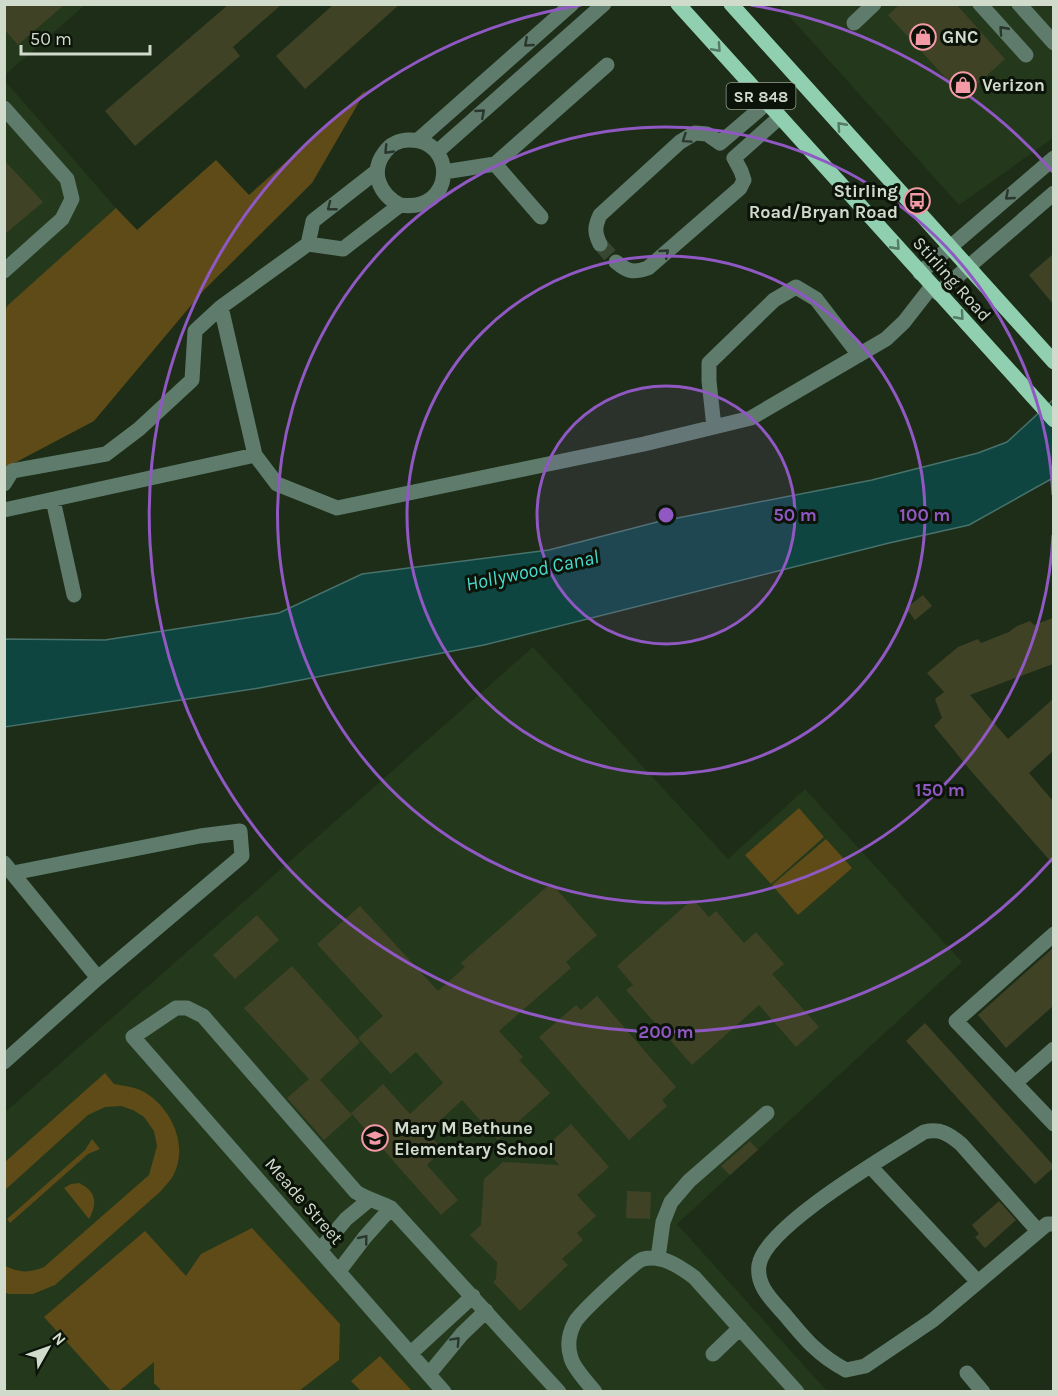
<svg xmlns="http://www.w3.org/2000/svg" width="1058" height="1396" font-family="Karla,sans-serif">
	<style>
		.built { fill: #24381c }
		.green { fill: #5f4b18 }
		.water { fill: #0e4541; stroke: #48726b; stroke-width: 1.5 }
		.building { fill: #404226 }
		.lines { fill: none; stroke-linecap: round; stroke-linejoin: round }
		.minor-tunnel { stroke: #384732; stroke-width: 15; stroke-dasharray: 15 8; stroke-linecap: butt }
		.minor { stroke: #5e7b6c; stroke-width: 15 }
		.major { stroke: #90cfb0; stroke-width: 15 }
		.oneway { stroke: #29372c }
		.oneway2 { stroke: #557a65 }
		.ring { fill: none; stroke: #9058c2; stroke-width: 3 }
		.labels { text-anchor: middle; stroke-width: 6; stroke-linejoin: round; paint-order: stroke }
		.shield { fill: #0c1309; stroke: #959f92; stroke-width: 1.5 }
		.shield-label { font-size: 16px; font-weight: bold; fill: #d0dbcc }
		.poi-label { font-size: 18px; font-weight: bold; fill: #d0dbcc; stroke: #0c1309; text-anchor: start }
		.street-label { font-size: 18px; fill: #d0dbcc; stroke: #0c1309 }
		.water-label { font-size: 20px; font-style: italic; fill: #49dace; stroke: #0c1309 }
		.centre { fill: #9058c2; stroke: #0c1309; stroke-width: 3 }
		.ring-label { font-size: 18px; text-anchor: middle; font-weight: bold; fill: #9058c2; stroke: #0c1309; stroke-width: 6; stroke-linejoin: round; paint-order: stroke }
	</style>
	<rect width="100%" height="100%" fill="#1d2d17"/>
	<path class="built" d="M5,5H85L5,75Z
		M779,5H1053V138L959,205Z
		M5,81L116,208L8,306L5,317Z
		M533,647L728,859L805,789L962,962L677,1224L827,1391H5L4,1113Z"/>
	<path class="green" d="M366,90L312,183L204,290L94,421L5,468L4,317L7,306L116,208L137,230L216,160L249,195Z
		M799,808L824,837L771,884L745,855Z
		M826,839L852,868L798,915L772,885Z
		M105,1073L114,1084C125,1086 136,1087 146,1093C172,1110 189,1146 173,1176C170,1181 165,1186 161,1191L55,1285L33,1294H8L5,1292V1266C20,1273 29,1273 44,1267L149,1175L157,1146L154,1131L144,1117L133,1110L121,1106L105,1107L88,1115L5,1190V1162Z
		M92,1139L100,1149L88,1154L10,1223L7,1219L85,1150Z
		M79,1183C96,1191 98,1203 89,1219L64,1188L71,1184Z
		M252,1228L340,1324L339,1360L299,1391H162L154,1383V1362L119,1391H111L44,1317L145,1231L186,1276L201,1254Z
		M380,1356L412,1391H361L351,1381Z"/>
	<path class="water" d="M1053,400V478L969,525L889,543L484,645L259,688L5,727V639L105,640L279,613L362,574L549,550L657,522L872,480L978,453L1007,442Z"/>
	<path class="building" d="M4,4H65L18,45L4,29Z
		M229,4H282L233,47L240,56L135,146L105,111Z
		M334,4H400L305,89L276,56Z
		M900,4H956L1005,59L963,97L888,15Z
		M4,160L43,202L4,235Z
		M1053,254V304L1029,275Z
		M923,595L932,606L915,620L906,608Z
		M1053,618V664L970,695L1008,739L1053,699V751L1029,773L1053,801V864L971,771L934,726L942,718L935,699L944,692L927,673L958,647L978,639L981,643L1009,632L1017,626L1030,621L1034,625Z
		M551,883L597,935L566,962L571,968L499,1031L523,1057L519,1060L550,1093L498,1140L462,1100L427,1133L438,1145L429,1153L434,1158L427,1165L458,1200L441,1215L351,1113L383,1084L410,1114L443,1083L416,1052L391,1074L358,1038L383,1016L317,944L360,906L438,991L465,967L461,963Z
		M693,899L709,917L716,911L744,943L756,932L784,964L772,974L819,1027L796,1047L759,1005L692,1065L626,990L633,985L617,966Z
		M257,915L279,940L235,979L213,955Z
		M1053,948V1006L1006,1048L978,1015Z
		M292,966L360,1042L320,1080L352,1115L324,1140L287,1098L309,1079L244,1008Z
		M597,996L676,1087L662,1100L667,1106L629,1140L539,1037L576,1005L581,1010Z
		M925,1023L1053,1165V1168L1035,1184L906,1041Z
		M571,1124L609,1167L577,1195L596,1216L577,1233L583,1240L562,1259L568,1265L520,1311L493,1282L496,1279L497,1262L470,1235L481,1225L484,1179L503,1162L559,1165L544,1148Z
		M750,1141L758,1150L730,1175L721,1166Z
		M627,1191L651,1192L650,1219L626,1218Z
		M999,1201L1016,1220L985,1248L975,1237L979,1234L972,1225Z"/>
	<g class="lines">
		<path class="minor-tunnel" d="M600,244L616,262"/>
		<path class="minor" d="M980,4L1026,55
			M1019,4L1054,43
			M854,23L874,4
			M4,108L67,179L72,199L62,219L4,271
			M418,140L572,4
			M437,152L604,4
			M495,164L541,217
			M377,171L313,221L308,244L343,249L400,205C456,213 457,139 409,140C400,140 390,144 385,152C369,172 380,195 400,205
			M444,172L495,164L607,65
			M308,244L221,307L255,455L277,484L337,508L644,444L751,418L886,339L904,322L932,286
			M600,244C594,232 595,226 600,215L680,142L695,133L707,134L720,143L767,103
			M616,262C628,272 633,273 648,268L740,188L744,180L741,171L734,158L780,117
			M920,273L1054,158
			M938,293L1054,193
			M714,427L709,381V363L774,300L796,287L816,299L859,355
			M4,484L12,471L106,454L139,429L192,380L195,331L221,307
			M53,500L74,595
			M4,510L255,455
			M4,863L98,978L4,1062
			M13,873L200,836L240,831L242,856L98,978
			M1054,934L956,1021L1054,1124
			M1015,1083L1054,1049
			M870,1166L978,1282
			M1038,1231L961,1144C949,1134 940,1128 924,1132C890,1154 765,1226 759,1265C756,1287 773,1301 786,1316C805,1339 819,1356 846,1370L865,1366L933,1320L1047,1224H1054
			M320,1250L346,1219L369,1200
			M658,1258L663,1222L671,1202L689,1181L767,1113
			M339,1271L365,1237L391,1208
			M411,1353L473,1296
			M713,1354L740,1328
			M967,1373L983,1392
			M429,1374L462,1334L486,1311
			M444,1392L133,1037L176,1008H187L203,1016L356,1192C367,1199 379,1202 391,1208L559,1392
			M595,1392C588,1383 574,1369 571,1358C567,1346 569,1333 575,1322C580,1313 634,1262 643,1259C662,1254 680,1267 694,1277L797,1392"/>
		<path class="major" d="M678,4L1054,420
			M731,4L1054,362"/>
	</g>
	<defs><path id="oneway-chevron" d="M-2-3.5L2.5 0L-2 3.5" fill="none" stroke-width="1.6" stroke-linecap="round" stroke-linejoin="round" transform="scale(1.5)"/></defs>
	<g class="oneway">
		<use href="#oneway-chevron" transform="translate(1003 30) rotate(-132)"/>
		<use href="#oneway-chevron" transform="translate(528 43) rotate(139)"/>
		<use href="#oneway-chevron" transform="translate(481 113) rotate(-41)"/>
		<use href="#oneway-chevron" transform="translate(686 139) rotate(146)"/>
		<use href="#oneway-chevron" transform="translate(388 150) rotate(134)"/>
		<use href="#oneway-chevron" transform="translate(1009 196) rotate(139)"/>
		<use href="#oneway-chevron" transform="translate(331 207) rotate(142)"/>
		<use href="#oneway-chevron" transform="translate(665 253) rotate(-41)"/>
		<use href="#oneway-chevron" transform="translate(364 1239) rotate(-51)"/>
		<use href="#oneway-chevron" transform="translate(456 1341) rotate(-47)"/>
	</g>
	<g class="oneway2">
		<use href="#oneway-chevron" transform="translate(717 48) rotate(48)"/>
		<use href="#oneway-chevron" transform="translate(841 126) rotate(-132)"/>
		<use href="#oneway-chevron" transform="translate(896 246) rotate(48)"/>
		<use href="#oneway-chevron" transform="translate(960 316) rotate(48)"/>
	</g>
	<circle cx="666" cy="515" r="129" fill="#9058c2" fill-opacity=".12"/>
	<g class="ring">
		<circle cx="666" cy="515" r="129"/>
		<circle cx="666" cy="515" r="259"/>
		<path d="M1053 535A388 388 0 1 1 1053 495"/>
		<path d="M1053 858A517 517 0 1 1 581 5M751 5A517 517 0 0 1 1053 172"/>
	</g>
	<defs>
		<g id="shop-ring" transform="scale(1.35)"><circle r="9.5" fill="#0c1309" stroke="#f49aa6" stroke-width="1.5"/><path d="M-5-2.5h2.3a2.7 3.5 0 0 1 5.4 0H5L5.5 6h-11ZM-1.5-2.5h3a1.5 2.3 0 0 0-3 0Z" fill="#f49aa6"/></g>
		<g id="bus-ring" transform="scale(1.35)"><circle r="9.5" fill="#0c1309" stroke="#f49aa6" stroke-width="1.5"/><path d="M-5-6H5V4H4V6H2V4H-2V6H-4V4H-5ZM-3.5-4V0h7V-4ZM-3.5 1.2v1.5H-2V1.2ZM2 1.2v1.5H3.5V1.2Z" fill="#f49aa6"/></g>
		<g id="school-ring" transform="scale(1.35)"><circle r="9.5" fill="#0c1309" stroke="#f49aa6" stroke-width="1.5"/><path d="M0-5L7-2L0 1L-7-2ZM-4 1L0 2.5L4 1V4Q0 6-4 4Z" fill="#f49aa6"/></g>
	</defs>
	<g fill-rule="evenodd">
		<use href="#shop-ring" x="923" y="37"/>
		<use href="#shop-ring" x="963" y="85"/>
		<use href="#bus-ring" x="917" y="201"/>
		<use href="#school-ring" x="375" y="1138"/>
	</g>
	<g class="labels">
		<rect class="shield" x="726.5" y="83" width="69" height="26" rx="4.5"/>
		<g class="shield-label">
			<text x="761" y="102">SR 848</text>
		</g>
		<g class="poi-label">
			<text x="942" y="43">GNC</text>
			<text x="982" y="91">Verizon</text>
			<text x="898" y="197" text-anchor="end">Stirling<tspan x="898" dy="21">Road/Bryan Road</tspan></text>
			<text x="394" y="1134">Mary M Bethune<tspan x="394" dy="21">Elementary School</tspan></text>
		</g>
		<g class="street-label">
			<text transform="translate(952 279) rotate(48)" y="6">Stirling Road</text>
			<text transform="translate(304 1201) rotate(49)" y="6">Meade Street</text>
		</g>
		<g class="water-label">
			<text transform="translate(532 570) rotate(-12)" y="7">Hollywood Canal</text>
		</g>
	</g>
	<circle cx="666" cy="515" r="9" class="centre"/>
	<g class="ring-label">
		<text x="795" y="521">50 m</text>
		<text x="925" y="521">100 m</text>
		<text x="940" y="796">150 m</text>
		<text x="666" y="1038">200 m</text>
	</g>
	<rect width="1058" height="1396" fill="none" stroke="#d0dbcc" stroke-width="12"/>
	<g transform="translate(48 1348) rotate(50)" stroke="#0c1309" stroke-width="4.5" paint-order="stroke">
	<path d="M0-4.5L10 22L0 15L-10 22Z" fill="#d0dbcc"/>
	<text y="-9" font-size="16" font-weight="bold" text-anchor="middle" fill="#d0dbcc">N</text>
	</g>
	<path d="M21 45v9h129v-9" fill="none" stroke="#d0dbcc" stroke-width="3"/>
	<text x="30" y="45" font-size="18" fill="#d0dbcc" stroke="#0c1309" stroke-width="4.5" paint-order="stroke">50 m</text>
</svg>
